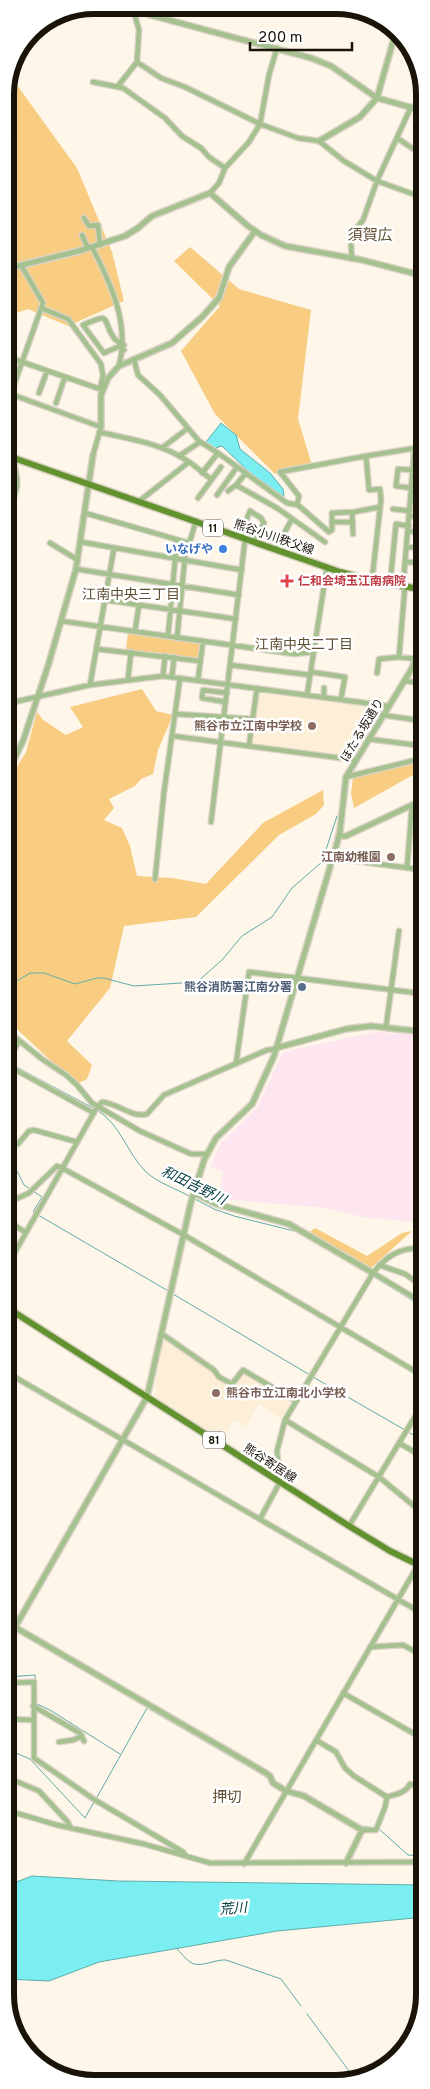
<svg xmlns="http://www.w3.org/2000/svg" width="430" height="2089" font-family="Overpass,'Noto Sans JP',sans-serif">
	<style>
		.built { fill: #fdefd7 }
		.industrial { fill: #fee6f1 }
		.green { fill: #f8cd82 }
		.water { fill: #7beef1; stroke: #5eacab }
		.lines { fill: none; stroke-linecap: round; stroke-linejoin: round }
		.stream { stroke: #5eacab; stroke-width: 1 }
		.minor-casing { stroke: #dad2c5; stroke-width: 7 }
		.tertiary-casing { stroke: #dad2c5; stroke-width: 8 }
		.primary-casing { stroke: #dad2c5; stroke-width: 9 }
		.minor { stroke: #a6c190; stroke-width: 4.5 }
		.tertiary { stroke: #a6c190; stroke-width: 5 }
		.primary { stroke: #62922d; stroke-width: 6 }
		.shop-dot { fill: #3f7fe0; stroke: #fff; stroke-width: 2 }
		.health-dot { fill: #e0444e; stroke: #fff; stroke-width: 2 }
		.education-dot { fill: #8d6e63; stroke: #fff; stroke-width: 2 }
		.service-dot { fill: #5c6f8a; stroke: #fff; stroke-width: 2 }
		.labels { text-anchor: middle; stroke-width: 5; stroke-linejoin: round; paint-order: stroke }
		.shield { fill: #fff; stroke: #5f5a52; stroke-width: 1 }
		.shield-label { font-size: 11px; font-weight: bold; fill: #1a1308 }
		.street-label { font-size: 12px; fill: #1a1308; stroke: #fff }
		.shop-label { font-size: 12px; font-weight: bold; fill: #366cbe; stroke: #fff; text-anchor: end }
		.health-label { font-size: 12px; font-weight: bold; fill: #be3a42; stroke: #fff; text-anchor: start }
		.education-label { font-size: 12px; font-weight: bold; fill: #785e54; stroke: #fff; text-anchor: end }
		.service-label { font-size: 12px; font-weight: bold; fill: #4e5e75; stroke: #fff; text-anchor: end }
		.neighbourhood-label { font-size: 14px; fill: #604f33; stroke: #fff }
		.water-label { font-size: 14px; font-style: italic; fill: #094143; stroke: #fff }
		.quarter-label { font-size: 15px; fill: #604f33; stroke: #fff }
		.rim { fill: none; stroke: #1a1308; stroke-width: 6 }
	</style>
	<rect width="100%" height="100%" fill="#fef6e9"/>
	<path class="built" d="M259,690L381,706L382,708L351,757L250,744Z
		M166,1340L212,1371L217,1378L232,1386L243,1372L293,1402L283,1420L259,1404L246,1427L234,1420L222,1442L155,1399L156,1375L164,1341Z"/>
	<path class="industrial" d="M376,1032L425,1036V1223L362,1217L326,1208L219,1199L223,1171L210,1168L220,1144L257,1108L283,1052Z"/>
	<path class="green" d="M11,77L77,168L112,252L124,301L68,326L28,309L5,317V89Z
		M190,247L239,289L311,310L298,419L312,465L275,474L215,414L181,351L220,306L174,261Z
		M128,632L200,642L199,658L126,650Z
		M142,689L156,711L173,715L158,750L153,774L141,779L135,786L109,799L114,808L104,820L122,828L130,846L137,876L172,878L206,884L263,823L323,790L324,805L316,814L279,835L196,917L124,926L110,988L67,1041L92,1065L87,1079L79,1083L51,1061L5,1018V780L8,781L26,752L37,712L43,720L66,735L83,727L70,707Z
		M424,756V773L411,776L354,808L351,793L353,778L406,759Z
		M315,1228L367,1256L402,1233L412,1231L371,1268L310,1232Z"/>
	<path class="water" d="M221,423L236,435L240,449L270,473L283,489L284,497L248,471L222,446L215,448L206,442Z
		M32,1876L118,1881L425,1885V1917L277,1931L99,1962L49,1981L6,1979V1886Z"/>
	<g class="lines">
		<path class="stream" d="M5,1006L15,982L30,973H44L75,984L97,978H104L134,986L197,982L222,960L242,936L272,917L292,888L322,862L337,816
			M9,1063L93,1108
			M97,1110C121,1125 127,1153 146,1172C158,1183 177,1189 191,1197
			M5,1160L17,1171L24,1185L42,1197L33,1212L170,1292
			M195,1199L214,1209L234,1216L298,1232L370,1275
			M374,1277L425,1308
			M173,1294L310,1375
			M313,1377L405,1430
			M408,1432L425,1442
			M6,1677L35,1675L36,1689
			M35,1703L50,1710L120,1754
			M6,1749L30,1759L85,1818L94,1802
			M298,1792H302L361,1826L374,1828
			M96,1799L147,1708L268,1778
			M378,1828L408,1855L425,1856
			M176,1948C181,1952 185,1959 190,1962C199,1969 215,1959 226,1960L281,1979L301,2006
			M307,2014L355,2079"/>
		<g class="minor-casing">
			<path id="minor" d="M137,62L161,78L185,87L260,124L298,138L319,141L344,161L377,181L424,198
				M93,82L123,88L165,118L182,136L201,148L209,157L225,168
				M118,86L137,62L139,30L133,9
				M397,138L424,156
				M210,193L219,183L225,168L249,142L260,124L269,75L277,48
				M84,218L89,226L98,225L100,245
				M82,235L88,248
				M92,247C111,284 130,324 119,366
				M352,259L351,244L355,230L363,220L377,181L411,107
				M41,308L68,319L101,364L103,376L100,389
				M124,350L120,346L104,353L83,325C113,311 101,320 114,338C116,341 121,343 124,345
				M5,356L100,389
				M134,359L138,375L160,395L199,441L218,453L287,503L298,505L329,532L332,530V513L354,512L380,507
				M5,392L101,427L93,455
				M39,393L47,371
				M56,403L65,377
				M5,410L43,303L21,265
				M99,432C129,439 160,443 186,460C195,465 202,473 211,479
				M162,448L188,428
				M179,456L200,442
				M366,456L416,448
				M202,473L218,453
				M246,473L236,485L277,508L325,542
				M412,488L396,486L398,469L413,470
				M228,491L236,485
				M217,495L237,467
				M198,498L221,467
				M411,501L424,502
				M138,502L189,462
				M297,505L299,496L280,472L366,456L369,490L380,489L381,500L372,580
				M393,509L410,511
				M352,512L353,534
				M85,513L189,543
				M410,516L424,518
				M332,522H353
				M408,531L424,533
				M5,532L17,486V479L13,458
				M241,538L248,528L245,523L250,511L261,518L264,523L253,542
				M81,542L242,570
				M50,543L78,560
				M407,547L424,548
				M275,550L292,519
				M406,562L424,563
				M76,569L239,595
				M390,584L396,524L409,526
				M403,586L414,454L416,448L424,447
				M105,600L236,619
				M61,621L294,654L314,652
				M135,631L139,605
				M168,636L177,540
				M177,638L185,557L196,521
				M97,649L200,661
				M399,657L405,586
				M230,665L310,675
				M311,672L345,677L341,699
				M377,673L379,659L399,657L416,659
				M163,676L165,656
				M172,677L174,657
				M128,679L131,652
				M198,680L203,641
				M404,681L424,683
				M90,685L114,548
				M307,695L327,567
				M324,697V688
				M226,702L202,698L203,690L227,693
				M5,704L90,685L163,676L388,706
				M176,714L253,719
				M382,715L424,721
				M173,736L355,760
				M368,739L424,746
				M249,745L257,688
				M346,777L424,758
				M211,822L245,540
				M332,858L424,870
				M407,868L412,805
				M155,879L164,792L180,678
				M386,1027L399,931
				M5,1029L42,1059L66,1075L77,1085L92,1103L140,1131L191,1154H206
				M418,1031L423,994
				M5,1064L94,1113
				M236,1064L249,972L425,994
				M5,1066L19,1041
				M5,1137L18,1144L29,1131L34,1130L77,1142
				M5,1204L29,1193L57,1166L62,1168L184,1235L425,1377
				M6,1220L25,1232
				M379,1265L405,1274L425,1288
				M6,1268L97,1107L102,1102C118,1103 131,1118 147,1114L164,1095L267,1050L276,1049
				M373,1273L425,1304
				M162,1334L214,1370L219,1377L232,1384L243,1370L296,1401
				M6,1372L425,1615
				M285,1420L379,1477L425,1515
				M399,1443L425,1458
				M260,1519L280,1482L277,1451L285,1420L373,1273C387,1255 402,1246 425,1249
				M349,1526L425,1400
				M370,1647L403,1645L425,1657
				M6,1683L34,1682V1758L95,1800L183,1852L186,1856
				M343,1693L425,1740
				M33,1706L80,1733L84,1741
				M6,1719L33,1720
				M316,1740L336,1752L345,1768L354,1776L387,1797C396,1794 406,1793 410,1784L425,1789
				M59,1742L73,1740L82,1736
				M6,1777L39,1791L67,1821L71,1828
				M6,1810L57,1825L144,1844L210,1863L425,1862
				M362,1830H376L385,1807L387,1797
				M244,1864L418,1565"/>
		</g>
		<g class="tertiary-casing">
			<path id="tertiary" d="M125,5L150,15L311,58L331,66L377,98L424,111
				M319,141L360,117L377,98L396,31
				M5,269L79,251L125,236L138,228L152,216L210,193L248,226L261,235L285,246L362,260L424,276
				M101,427V395L108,378L119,366L172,343L202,317L219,298L229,267L255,231
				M5,778L23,741L48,666L76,569L93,455
				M339,836H346L412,805L424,801
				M276,1048L346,1029L371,1026L425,1032
				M194,1193L216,1204L289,1224L373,1273
				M6,1622L266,1773L270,1776L273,1783L286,1791L304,1796L362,1830L346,1863
				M6,1643L147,1397L191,1202L204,1160L216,1138L252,1104L274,1056L336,847L340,831L346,777L411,670L424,641"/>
		</g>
		<g class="primary-casing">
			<path id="primary" d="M5,455L340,572L372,580L424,590
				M6,1307L349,1526L390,1551L425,1568"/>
		</g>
		<use href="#minor" class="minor"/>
		<use href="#tertiary" class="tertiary"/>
		<use href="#primary" class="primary"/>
	</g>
	<circle class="shop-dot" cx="223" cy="549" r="5"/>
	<path class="health-dot" d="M284.5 573.5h5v5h5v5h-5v5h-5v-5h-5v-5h5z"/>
	<g class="education-dot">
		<circle cx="312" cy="726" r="5"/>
		<circle cx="391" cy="857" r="5"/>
		<circle cx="216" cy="1393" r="5"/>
	</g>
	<circle class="service-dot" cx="302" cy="987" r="5"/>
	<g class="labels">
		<g class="shield">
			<rect x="203" y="519.5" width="20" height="17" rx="4"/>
			<rect x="203" y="1431.5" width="22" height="17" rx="4"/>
		</g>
		<g class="shield-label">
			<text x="213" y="532">11</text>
			<text x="214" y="1444">81</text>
		</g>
		<g class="street-label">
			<text transform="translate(274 537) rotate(19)" y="4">熊谷小川秩父線</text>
			<text transform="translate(362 730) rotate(-59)" y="4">ほたる坂通り</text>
			<text transform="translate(270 1463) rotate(33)" y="4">熊谷寄居線</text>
		</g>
		<g class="shop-label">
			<text x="213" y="553">いなげや</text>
		</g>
		<g class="health-label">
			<text x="298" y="585">仁和会埼玉江南病院</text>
		</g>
		<g class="education-label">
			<text x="302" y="730">熊谷市立江南中学校</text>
			<text x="381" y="861">江南幼稚園</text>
			<text x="226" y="1397" text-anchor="start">熊谷市立江南北小学校</text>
		</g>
		<g class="service-label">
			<text x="292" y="991">熊谷消防署江南分署</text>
		</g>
		<g class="neighbourhood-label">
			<text x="131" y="599">江南中央三丁目</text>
			<text x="304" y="649">江南中央二丁目</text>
		</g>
		<g class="water-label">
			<text transform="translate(194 1185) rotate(26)" y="5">和田吉野川</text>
			<text transform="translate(233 1908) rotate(-4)" y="5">荒川</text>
		</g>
		<g class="quarter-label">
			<text x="370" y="240">須賀広</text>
			<text x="227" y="1802">押切</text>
		</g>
	</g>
	<path d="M0 0H430V2089H0ZM94 14H336A80 80 0 0 1 416 94V1995A80 80 0 0 1 336 2075H94A80 80 0 0 1 14 1995V94A80 80 0 0 1 94 14Z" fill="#fff" fill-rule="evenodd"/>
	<path class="rim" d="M94 14H336A80 80 0 0 1 416 94V1995A80 80 0 0 1 336 2075H94A80 80 0 0 1 14 1995V94A80 80 0 0 1 94 14Z"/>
	<path d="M250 42v8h102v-8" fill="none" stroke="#1a1308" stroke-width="2.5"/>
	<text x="258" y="42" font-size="15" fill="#1a1308" stroke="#ffffff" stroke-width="4" paint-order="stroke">200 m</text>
</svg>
